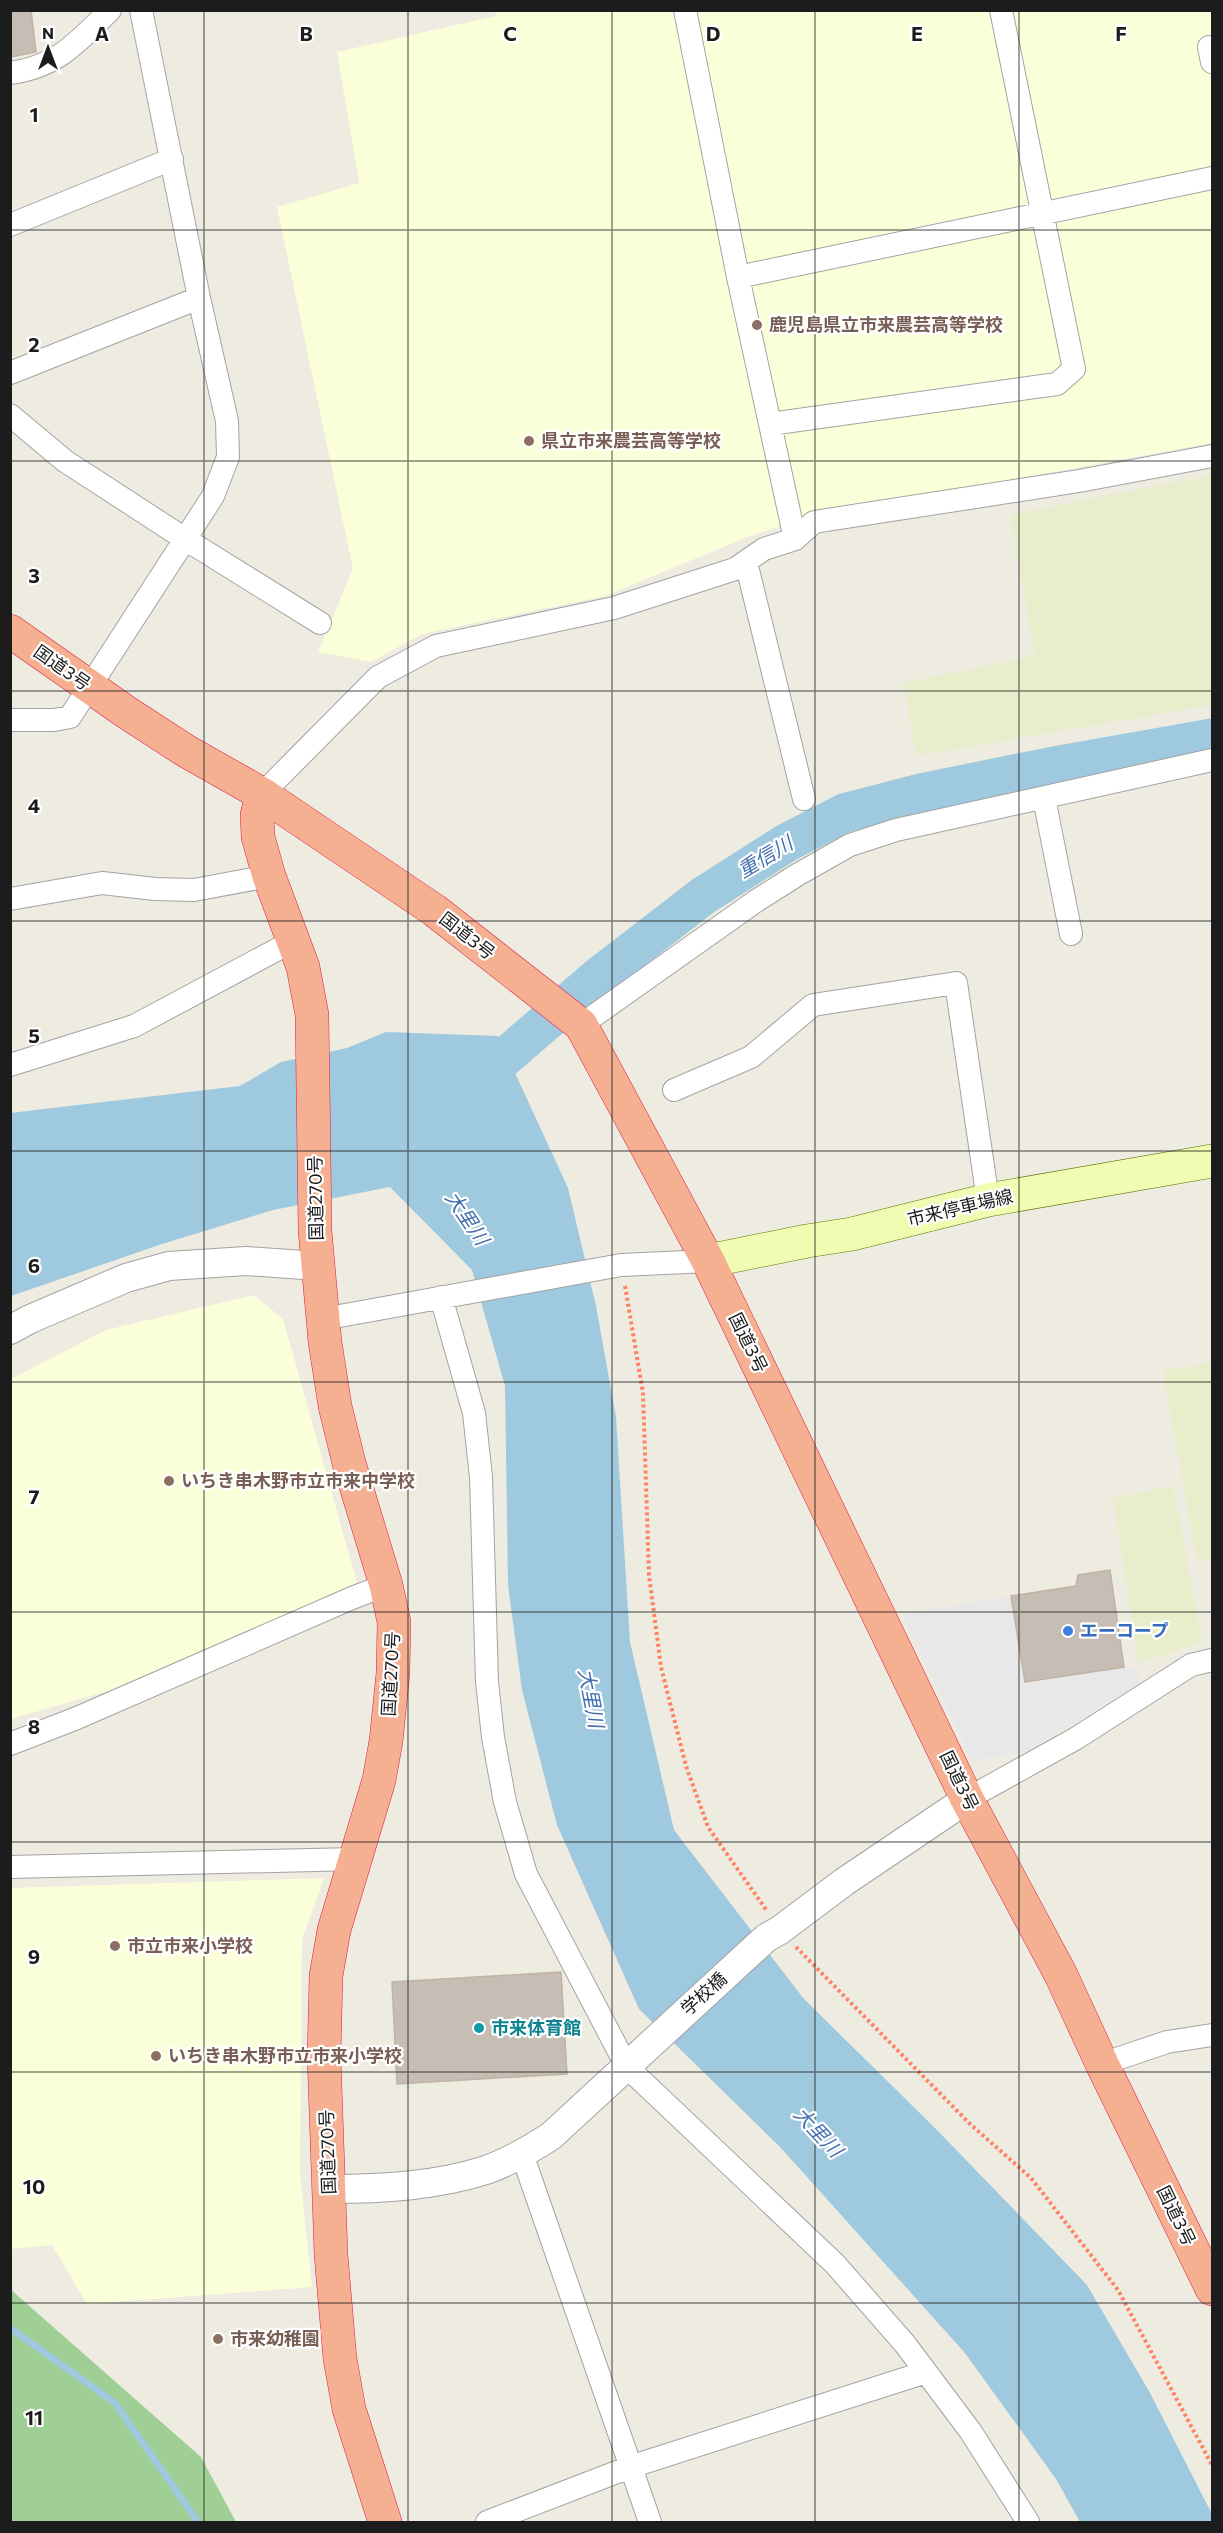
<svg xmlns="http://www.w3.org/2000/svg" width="1223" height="2533" font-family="Commissioner,'Noto Sans JP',sans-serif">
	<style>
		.education { fill: #fbffd9 }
		.farmland { fill: #e8eecb }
		.forest { fill: #9fcf94 }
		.parking { fill: #e8e8e8 }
		.water { fill: #9fc9de }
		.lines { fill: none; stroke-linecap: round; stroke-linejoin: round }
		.stream { stroke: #9fc9de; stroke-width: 7 }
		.river { stroke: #9fc9de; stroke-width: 39 }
		.building { fill: #c6beb4; stroke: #c0b3a3; stroke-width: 1.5 }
		.minor-casing { stroke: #a3a3a3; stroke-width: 24 }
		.tertiary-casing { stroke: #a3a3a3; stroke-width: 30 }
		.secondary-casing { stroke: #5d7600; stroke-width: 34 }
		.trunk-casing { stroke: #de1c4a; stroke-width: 34 }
		.path { stroke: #ff8261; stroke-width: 4; stroke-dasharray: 3 3; stroke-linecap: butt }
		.minor { stroke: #fff; stroke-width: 22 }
		.tertiary { stroke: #fff; stroke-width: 28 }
		.secondary { stroke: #f0fcb1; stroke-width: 33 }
		.trunk { stroke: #f4b091; stroke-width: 33 }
		.grid { fill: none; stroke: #1c1c1c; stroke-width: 1.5; stroke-opacity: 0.55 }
		.education-dot { fill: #8d6e63; stroke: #fff; stroke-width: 2 }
		.shop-dot { fill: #3f7fe0; stroke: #fff; stroke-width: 2 }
		.culture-dot { fill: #0f9aa8; stroke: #fff; stroke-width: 2 }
		.labels { text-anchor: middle; stroke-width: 4.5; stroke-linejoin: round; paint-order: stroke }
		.education-label { font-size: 18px; font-weight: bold; fill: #785e54; stroke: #fff; text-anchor: start }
		.street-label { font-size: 18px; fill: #1c1c1c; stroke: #fff }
		.shop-label { font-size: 18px; font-weight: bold; fill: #366cbe; stroke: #fff; text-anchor: start }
		.culture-label { font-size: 18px; font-weight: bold; fill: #0d838f; stroke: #fff; text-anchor: start }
		.water-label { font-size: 20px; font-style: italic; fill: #456faf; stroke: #fff }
		.grid-label { font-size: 20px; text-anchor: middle; font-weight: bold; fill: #1c1c1c; stroke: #fff; stroke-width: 4.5; stroke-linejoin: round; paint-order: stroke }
	</style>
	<rect width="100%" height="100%" fill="#eeebe1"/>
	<path class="education" d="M495,11H1212V443L817,515L750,536L605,596L422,634L371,662L318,652L353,569L277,207L359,183L337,52L496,16Z
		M254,1295L283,1319L357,1583L111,1690L11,1719V1379L106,1330Z
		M324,1878L302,1939L300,2173L312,2287L87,2304L52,2245L11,2249V1888Z"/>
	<path class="farmland" d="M1212,475V705L916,756L904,683L1035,656L1010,515Z
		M1212,1362V1558L1197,1560L1163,1371Z
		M1173,1486L1202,1642L1139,1663L1113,1498Z"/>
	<path class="forest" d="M10,2289L201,2457L236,2522H11Z"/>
	<path class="parking" d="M1011,1596L1025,1682L1124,1667L1137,1669L1139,1684L1028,1750L972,1761L902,1614Z"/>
	<path class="water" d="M386,1032L498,1036L568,1188L596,1306L616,1417L630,1642L674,1830L804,1999L935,2128L1087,2285L1150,2393L1212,2514V2522H1080L1056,2479L965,2353L781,2148L639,2009L557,1825L522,1690L508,1585L505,1386L472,1270L390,1187L273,1210L162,1244L11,1296L10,1113L240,1086L281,1062L347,1048Z"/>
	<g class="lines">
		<path class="stream" d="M10,2328L115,2403L198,2522"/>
		<path class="river" d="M468,1089L598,977L703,896L786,843L844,813L925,792L1054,766L1212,738"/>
	</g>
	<path class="building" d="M10,10H31L36,52L10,57Z
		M1110,1570L1124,1667L1025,1682L1011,1596L1076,1586L1078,1575Z
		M561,1972L567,2074L397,2084L392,1982Z"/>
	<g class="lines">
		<g class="minor-casing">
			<path id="minor" d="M685,10L738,277L795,539
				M1209,47L1212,62
				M10,73C57,67 78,42 110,10
				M10,225L172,159
				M738,277L1212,178
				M10,373L199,298
				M10,415L65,461L185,539L320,623
				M770,424L1057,384L1074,369L1001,10
				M746,562L804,799
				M10,720H54L70,717L213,496L228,457L227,421L199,298L141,10
				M262,794L378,677L436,646L614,608L735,569L764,549L795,539L814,522L1079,481L1212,456
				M1044,798L1071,934
				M10,899L102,883L155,889L194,890L269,876
				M581,1025L756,901L797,875L850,845L896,830L1212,760
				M10,1065L134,1026L293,941
				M674,1090L751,1057L813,1005L956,983L988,1200
				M441,1297L474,1413L481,1477L487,1682L493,1737L505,1802L526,1874L627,2067L835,2264L905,2344L971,2432L1028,2522
				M323,1319L621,1265L708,1261
				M10,1744L77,1718L352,1598L386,1585
				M967,1799L1075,1739L1191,1665L1212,1660
				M10,1867L357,1859
				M1102,2064L1167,2042L1212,2035
				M522,2154L650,2522
				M487,2522L630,2467L926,2372"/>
		</g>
		<g class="tertiary-casing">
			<path id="tertiary" d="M10,1330L30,1319L126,1278L169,1266L246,1261L318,1266
				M330,2189C381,2189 436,2186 486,2170C509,2162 531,2149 551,2136L766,1938L780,1930L844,1882L967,1799"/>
		</g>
		<g class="secondary-casing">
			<path id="secondary" d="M708,1261L807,1241L852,1234L988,1200L1212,1161"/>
		</g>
		<g class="trunk-casing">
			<path id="trunk" d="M10,631L126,712L186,751L262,794L434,910L581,1025L708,1261L967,1799L1061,1975L1102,2064L1212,2289
				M262,794L257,815L258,837L269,876L303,967L312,1015L315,1231L325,1342L335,1406L349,1463L386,1585L394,1622L393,1673L386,1741L379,1780L334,1930L326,1976L324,2056L331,2255L340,2359L349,2409L385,2522"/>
		</g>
		<path class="path" d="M625,1286L643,1393L649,1575L661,1667L686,1766L708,1827L767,1911
			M796,1947L969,2123L1031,2178L1118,2290L1212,2465"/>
		<use href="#minor" class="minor"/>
		<use href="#tertiary" class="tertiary"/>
		<use href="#secondary" class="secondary"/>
		<use href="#trunk" class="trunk"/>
	</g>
	<path class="grid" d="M204,10V2522M408,10V2522M612,10V2522M815,10V2522M1019,10V2522M10,230H1212M10,461H1212M10,691H1212M10,921H1212M10,1151H1212M10,1382H1212M10,1612H1212M10,1842H1212M10,2072H1212M10,2303H1212"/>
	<g class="education-dot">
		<circle cx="757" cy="325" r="6"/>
		<circle cx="529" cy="441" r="6"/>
		<circle cx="169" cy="1481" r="6"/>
		<circle cx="115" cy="1946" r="6"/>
		<circle cx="156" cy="2056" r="6"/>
		<circle cx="218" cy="2339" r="6"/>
	</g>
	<circle class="shop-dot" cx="1068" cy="1631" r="6"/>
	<circle class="culture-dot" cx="479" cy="2028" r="6"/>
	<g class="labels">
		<g class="education-label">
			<text x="769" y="331">鹿児島県立市来農芸高等学校</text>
			<text x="541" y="447">県立市来農芸高等学校</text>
			<text x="181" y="1487">いちき串木野市立市来中学校</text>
			<text x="127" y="1952">市立市来小学校</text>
			<text x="168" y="2062">いちき串木野市立市来小学校</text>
			<text x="230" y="2345">市来幼稚園</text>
		</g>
		<g class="street-label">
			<text transform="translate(62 668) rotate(35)" y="6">国道3号</text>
			<text transform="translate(467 936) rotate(38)" y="6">国道3号</text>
			<text transform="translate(316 1198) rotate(-91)" y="6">国道270号</text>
			<text transform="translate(960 1208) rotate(-13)" y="6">市来停車場線</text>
			<text transform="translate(748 1343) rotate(64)" y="6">国道3号</text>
			<text transform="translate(391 1674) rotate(-87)" y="6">国道270号</text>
			<text transform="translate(959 1781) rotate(64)" y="6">国道3号</text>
			<text transform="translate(704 1994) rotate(-42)" y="6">学校橋</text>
			<text transform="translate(328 2152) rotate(-92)" y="6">国道270号</text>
			<text transform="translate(1176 2216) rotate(64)" y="6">国道3号</text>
		</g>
		<g class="shop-label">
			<text x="1080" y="1637">エーコープ</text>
		</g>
		<g class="culture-label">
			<text x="491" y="2034">市来体育館</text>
		</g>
		<g class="water-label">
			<text transform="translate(765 857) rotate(-31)" y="7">重信川</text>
			<text transform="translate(467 1218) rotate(56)" y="7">大里川</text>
			<text transform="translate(591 1698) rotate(79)" y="7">大里川</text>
			<text transform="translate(818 2132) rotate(47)" y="7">大里川</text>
		</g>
	</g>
	<g class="grid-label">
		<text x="102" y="41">A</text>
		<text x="306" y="41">B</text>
		<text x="510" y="41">C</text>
		<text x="713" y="41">D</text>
		<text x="917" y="41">E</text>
		<text x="1121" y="41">F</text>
		<text x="34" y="122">1</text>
		<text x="34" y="352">2</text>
		<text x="34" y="583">3</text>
		<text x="34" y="813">4</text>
		<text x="34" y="1043">5</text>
		<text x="34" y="1273">6</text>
		<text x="34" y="1504">7</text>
		<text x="34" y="1734">8</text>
		<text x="34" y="1964">9</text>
		<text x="34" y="2194">10</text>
		<text x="34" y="2425">11</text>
	</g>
	<rect width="1223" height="2533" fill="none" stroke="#1c1c1c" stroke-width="24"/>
	<g transform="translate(48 48)" stroke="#ffffff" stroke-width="4.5" paint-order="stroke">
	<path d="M0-4.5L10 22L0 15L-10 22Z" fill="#1c1c1c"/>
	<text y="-9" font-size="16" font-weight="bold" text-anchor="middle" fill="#1c1c1c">N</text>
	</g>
</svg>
